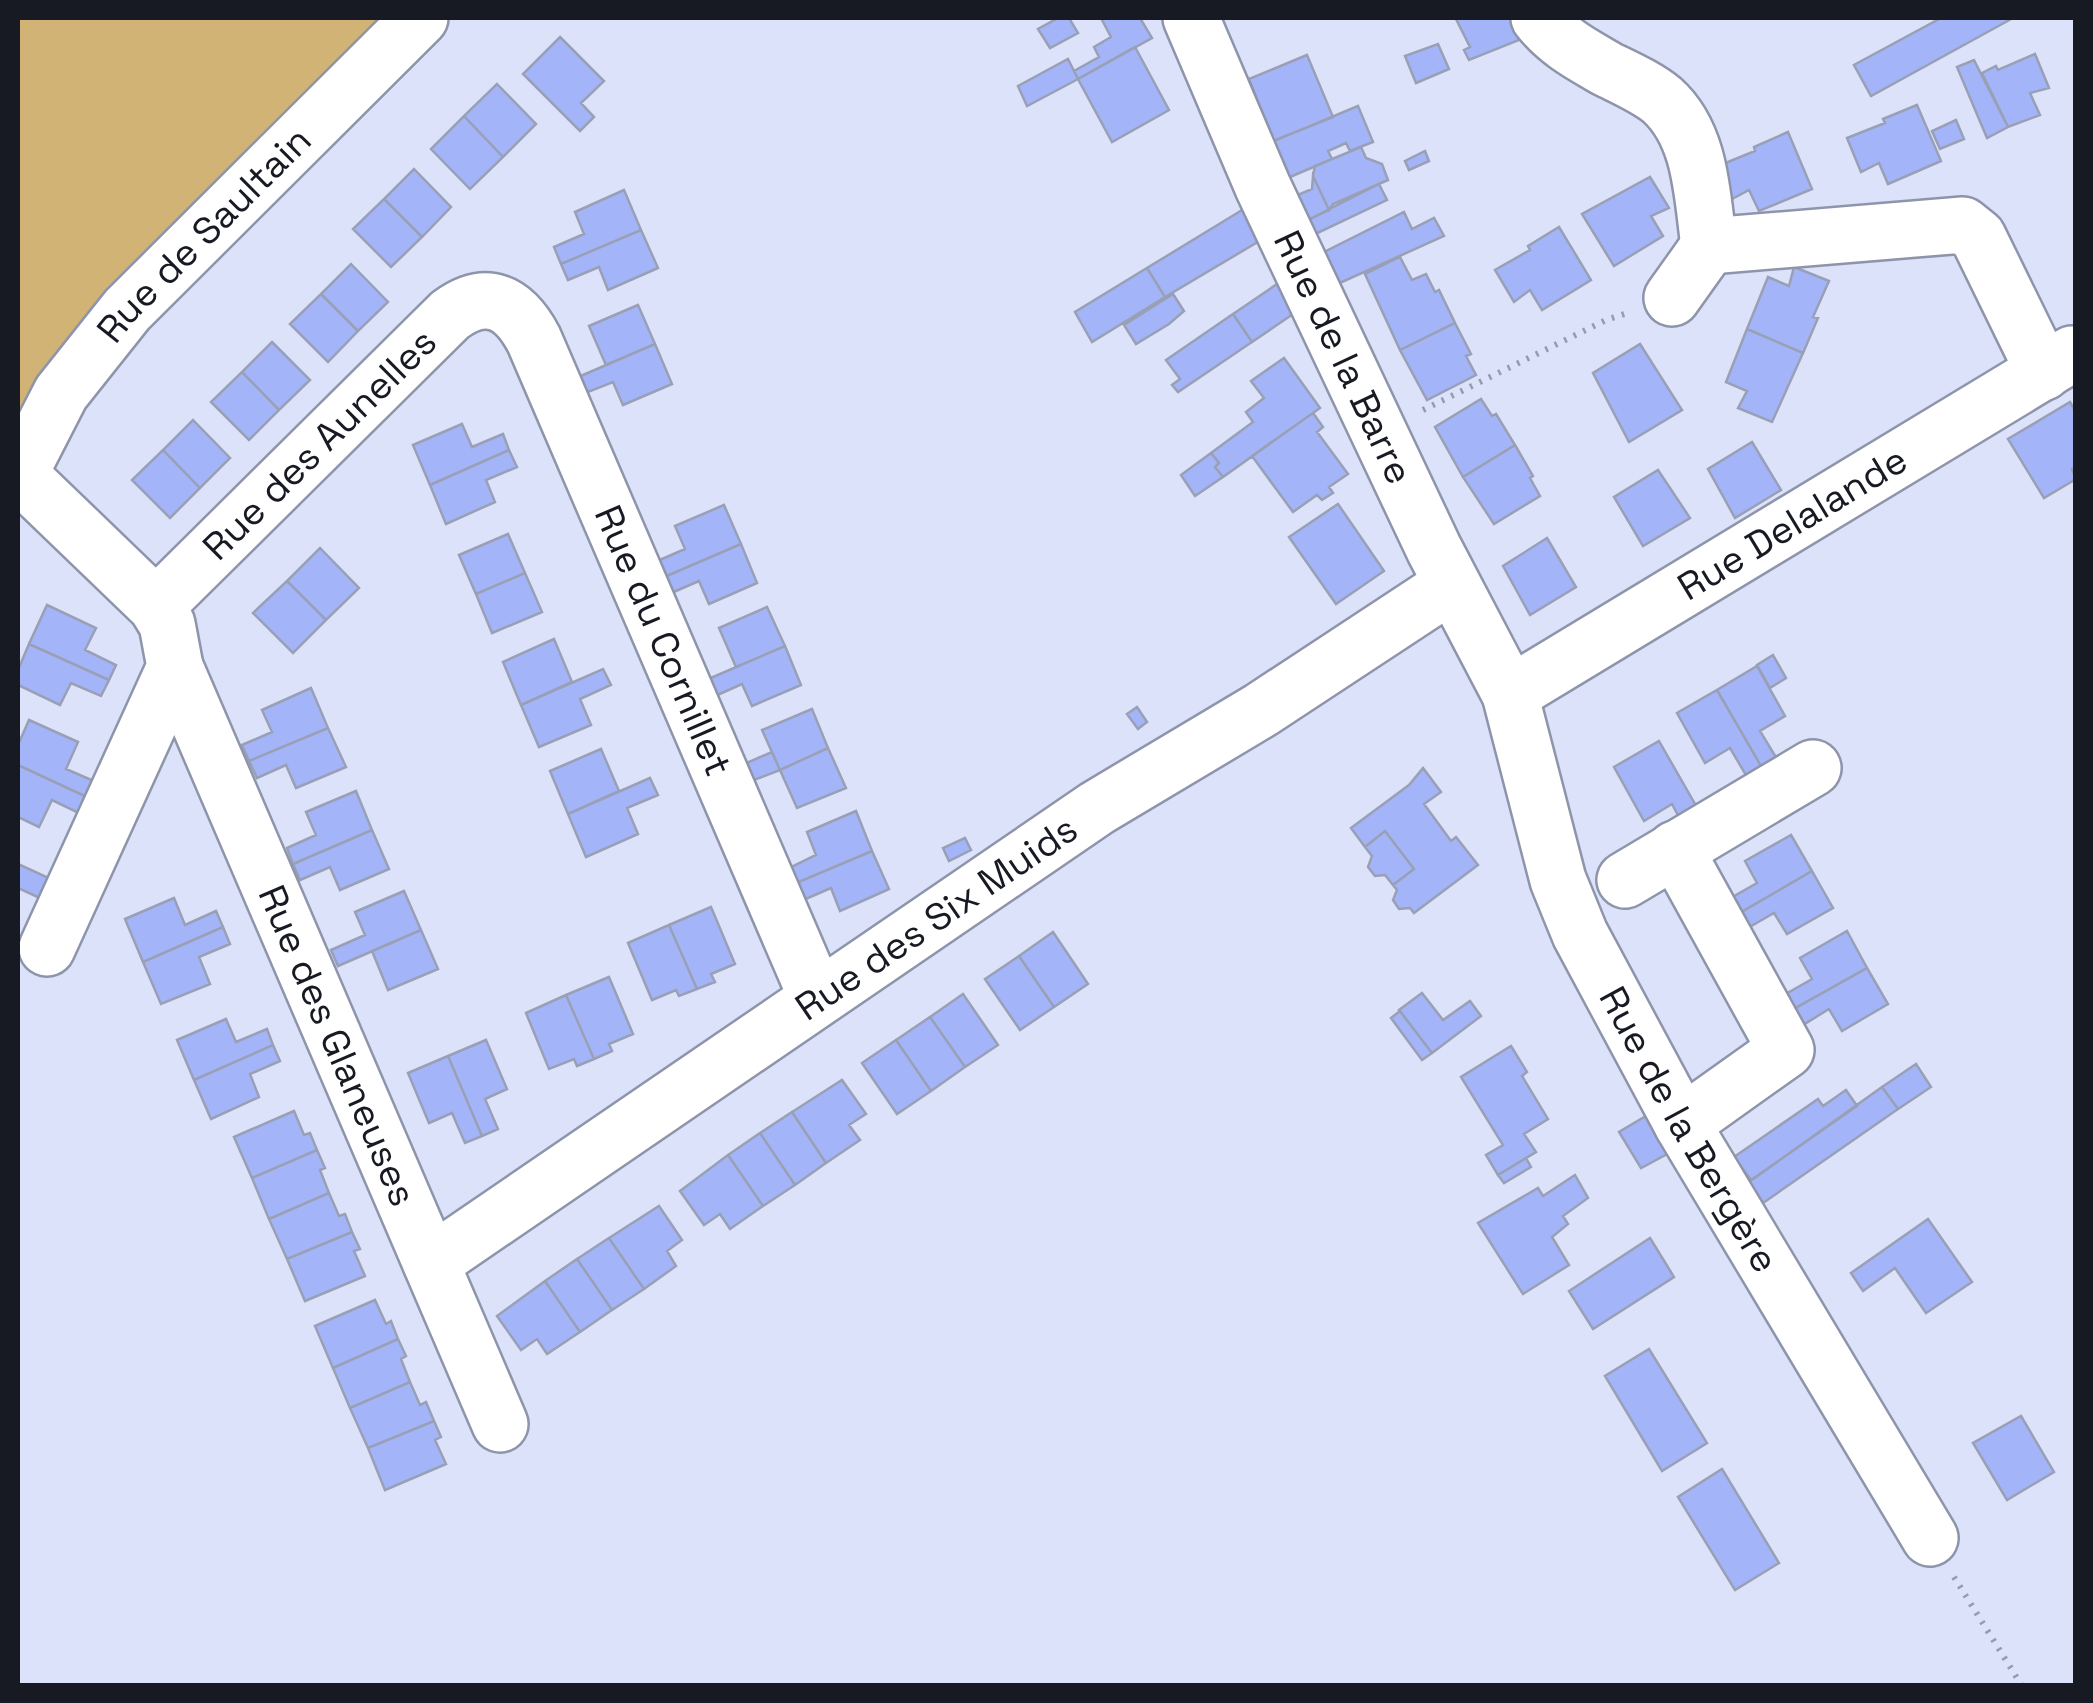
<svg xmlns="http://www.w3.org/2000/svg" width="2093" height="1703" font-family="'Space Grotesk',sans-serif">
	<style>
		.green { fill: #d0b375 }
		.building { fill: #a3b5f8; stroke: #99a0b6; stroke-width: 2.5 }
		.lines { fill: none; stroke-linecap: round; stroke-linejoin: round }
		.minor-casing { stroke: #8e95ab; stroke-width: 60 }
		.path { stroke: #969bae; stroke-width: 6; stroke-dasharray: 2.5 8; stroke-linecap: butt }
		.minor { stroke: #fff; stroke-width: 55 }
		.labels { text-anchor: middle; stroke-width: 9; stroke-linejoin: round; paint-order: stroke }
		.street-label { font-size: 38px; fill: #181a23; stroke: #fff }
	</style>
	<rect width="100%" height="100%" fill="#dbe2fa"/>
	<path class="green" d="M18,18H398L81,329L18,496Z"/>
	<path class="building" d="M1058,18H1069L1078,33L1050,48L1038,29Z
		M1101,18H1140L1152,38L1078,79L1074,71L1099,57L1094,47L1111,37Z
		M1460,18H1523L1534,34L1469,60L1464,50L1470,47L1456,19Z
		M1941,18H2013L1871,96L1854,65Z
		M560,37L604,81L581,103L594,117L580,131L523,74Z
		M1438,44L1449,69L1416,83L1405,56Z
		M1135,47L1169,110L1112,142L1078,79Z
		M2035,54L2049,88L2030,93L2040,115L2008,127L1982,73L1996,66L1998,70Z
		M1307,55L1333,117L1273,141L1249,79Z
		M1068,59L1078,79L1027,106L1018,86Z
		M1974,60L2008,127L1987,138L1957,67Z
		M497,84L536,124L503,157L464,116Z
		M1917,105L1941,161L1888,184L1879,163L1861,172L1847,138L1885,123L1883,119Z
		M1358,106L1373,142L1350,151L1346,143L1328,151L1332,159L1283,180L1267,144Z
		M464,116L503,157L470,189L431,149Z
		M1956,120L1964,139L1940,149L1932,131Z
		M1788,132L1812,189L1759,211L1749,190L1732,199L1718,166L1755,151L1754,147Z
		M1361,147L1366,158L1382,164L1388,180L1333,204L1329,210L1313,176L1315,166Z
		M1425,151L1429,161L1409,170L1405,161Z
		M414,169L451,207L422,237L384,199Z
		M1313,176L1329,210L1302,223L1291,198L1312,189Z
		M1650,177L1669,208L1651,216L1663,236L1614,266L1582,214Z
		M1379,184L1387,200L1309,237L1302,223Z
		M624,190L641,230L561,264L554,247L584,234L575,212Z
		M384,199L422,237L391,267L353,229Z
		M1247,207L1261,240L1165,297L1147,268Z
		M1404,212L1412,229L1434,218L1444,236L1333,286L1318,255Z
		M1559,227L1591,280L1542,310L1530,290L1514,302L1495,270L1530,250L1528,246Z
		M641,230L658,268L608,290L599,267L568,280L561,264Z
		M1400,257L1412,280L1426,274L1435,292L1439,290L1455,323L1400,350L1365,274Z
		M351,264L388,302L358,331L321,294Z
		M1794,267L1829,281L1813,317L1818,318L1803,353L1747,329L1768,277L1789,286Z
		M1147,268L1165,297L1092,342L1075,312Z
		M1277,284L1296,312L1252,342L1233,314Z
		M321,294L358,331L328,362L290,324Z
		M1173,294L1184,311L1169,324L1136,344L1124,325Z
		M638,305L655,344L606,365L589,326Z
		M1233,314L1252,342L1178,392L1172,385L1180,379L1166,360Z
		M1455,323L1471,354L1466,356L1476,375L1427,400L1400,350Z
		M1747,329L1803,353L1772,422L1738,408L1747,391L1726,382Z
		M272,342L310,380L279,410L242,372Z
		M655,344L672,384L623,405L613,382L583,394L576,378Z
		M1640,344L1682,410L1629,442L1593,373Z
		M1284,358L1320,408L1223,477L1215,467L1219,463L1211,453L1253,422L1246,412L1264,398L1251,381Z
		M242,372L279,410L249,440L211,402Z
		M1481,399L1492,416L1496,414L1515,445L1463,477L1435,427Z
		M2070,402L2076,412V467L2072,469L2076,479L2044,498L2008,439Z
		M1313,413L1323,427L1317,432L1348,474L1329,487L1333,493L1322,500L1317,495L1293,512L1252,456Z
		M193,420L230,458L200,488L163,450Z
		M462,424L472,447L503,434L509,450L430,485L413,445Z
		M1752,442L1781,490L1735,518L1708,469Z
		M1515,445L1533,476L1530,478L1540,496L1494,524L1463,477Z
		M163,450L200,488L170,518L132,480Z
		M509,450L517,467L486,480L495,502L446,524L430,485Z
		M1211,453L1219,463L1215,467L1223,477L1195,496L1181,475Z
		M1658,470L1690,518L1643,546L1614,497Z
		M1338,504L1384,571L1336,604L1289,537Z
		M724,505L741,544L662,578L655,562L685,549L675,526Z
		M508,534L525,573L476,594L459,555Z
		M1547,538L1576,587L1530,615L1503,566Z
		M741,544L757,583L709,604L699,581L669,594L662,578Z
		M320,548L359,588L326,620L287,581Z
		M525,573L542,612L492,633L476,594Z
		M287,581L326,620L293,653L253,613Z
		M47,605L96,628L85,650L116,665L109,680L29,644Z
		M767,607L785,646L736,667L719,628Z
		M554,639L572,682L521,705L503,662Z
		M29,644L109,680L101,696L71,683L60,705L18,685V670Z
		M785,646L801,685L752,706L742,684L713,697L706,680Z
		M1773,655L1786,678L1770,688L1757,665Z
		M1757,666L1785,716L1760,731L1780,764L1765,773L1717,690Z
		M603,669L611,685L580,699L591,725L539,747L521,705Z
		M311,688L328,728L249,761L242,745L272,732L262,710Z
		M1717,690L1765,773L1750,782L1730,748L1705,763L1677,713Z
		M1137,707L1147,722L1138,729L1127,714Z
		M812,709L828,748L780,770L762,730Z
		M29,720L78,742L66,769L96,782L89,798L18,765V745Z
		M328,728L346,767L296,788L286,765L257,778L249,761Z
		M1659,741L1699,811L1681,821L1672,804L1644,821L1614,767Z
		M828,748L846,788L797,808L780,770Z
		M601,749L619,791L568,814L550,771Z
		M772,752L780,770L749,782L742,765Z
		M18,765L89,798L81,814L52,800L39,827L18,817Z
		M1423,768L1441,792L1424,804L1451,841L1456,837L1478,865L1414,913L1410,908L1399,909L1393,900L1397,890L1393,885L1414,869L1385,831L1365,847L1351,828L1409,785Z
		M650,778L658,795L627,808L638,834L586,857L568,814Z
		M356,791L372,830L293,864L287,848L316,835L306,812Z
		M856,811L872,851L794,884L787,869L816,855L807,832Z
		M372,830L389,869L340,890L330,867L300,880L293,864Z
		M1385,831L1414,869L1393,885L1385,875L1375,876L1368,867L1372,856L1365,847Z
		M1791,835L1812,871L1738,914L1729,899L1757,883L1745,861Z
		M965,838L971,850L949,861L943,848Z
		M872,851L889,889L840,911L831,888L801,901L794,884Z
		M18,864L51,879L42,899L18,888Z
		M1812,871L1833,908L1787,934L1774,913L1746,929L1738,914Z
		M404,891L421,930L338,966L331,950L365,935L355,912Z
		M174,898L185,925L216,911L223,927L143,962L125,919Z
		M711,907L735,964L711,974L715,982L697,989L669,925Z
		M669,925L697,989L679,996L676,990L652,1000L628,943Z
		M223,927L230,944L199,957L210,984L161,1004L143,962Z
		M421,930L438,969L388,990L372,951Z
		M1847,931L1867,968L1792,1010L1784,995L1812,979L1800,958Z
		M1053,932L1088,984L1054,1007L1019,956Z
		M1019,956L1054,1007L1020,1030L985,979Z
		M1867,968L1888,1004L1842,1031L1829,1009L1803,1025L1792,1010Z
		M609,977L633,1034L609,1044L612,1051L594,1059L566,995Z
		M1422,993L1443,1020L1470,1001L1481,1016L1432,1053L1399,1010Z
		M963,994L998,1045L965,1067L930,1017Z
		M566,995L594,1059L577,1066L574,1059L549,1069L526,1013Z
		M1400,1011L1432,1053L1422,1060L1391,1018Z
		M930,1017L965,1067L931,1091L896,1040Z
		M226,1019L236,1042L267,1029L273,1045L194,1080L177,1040Z
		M486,1040L507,1089L485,1099L498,1129L482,1136L448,1056Z
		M896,1040L931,1091L897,1114L862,1063Z
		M273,1045L280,1061L250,1074L259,1097L211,1119L194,1080Z
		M1511,1046L1527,1072L1522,1076L1548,1119L1524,1134L1536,1152L1498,1175L1486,1155L1503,1145L1461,1077Z
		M448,1056L482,1136L465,1143L452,1113L429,1123L408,1073Z
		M1916,1064L1931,1087L1898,1109L1882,1087Z
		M842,1080L866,1114L849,1125L860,1140L826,1163L792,1112Z
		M1882,1087L1898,1109L1763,1203L1749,1182Z
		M1846,1090L1857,1106L1751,1180L1734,1157L1818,1099L1823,1106Z
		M294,1111L304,1135L310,1133L317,1150L252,1178L234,1137Z
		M792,1112L826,1163L795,1185L760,1133Z
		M1646,1116L1669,1153L1641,1168L1619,1132Z
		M760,1133L795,1185L763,1206L728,1155Z
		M317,1150L325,1168L320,1170L329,1193L269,1219L252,1178Z
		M728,1155L763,1206L730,1229L720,1214L704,1225L680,1191Z
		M1526,1158L1531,1167L1504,1183L1498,1175Z
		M1575,1175L1588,1198L1563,1216L1568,1224L1552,1237L1569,1265L1523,1294L1478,1223L1538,1188L1543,1196Z
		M329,1193L339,1216L345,1214L352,1232L287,1259L269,1219Z
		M659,1206L682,1240L667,1251L676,1266L644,1289L609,1238Z
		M1928,1219L1972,1282L1926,1313L1895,1268L1863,1291L1851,1273Z
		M352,1232L360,1249L354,1251L365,1276L305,1301L287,1259Z
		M609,1238L644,1289L612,1310L577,1259Z
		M1650,1238L1674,1277L1593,1329L1569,1291Z
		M577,1259L612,1310L580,1332L545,1281Z
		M545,1281L580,1332L547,1354L537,1339L521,1350L497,1316Z
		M375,1300L386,1324L391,1321L398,1339L333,1368L315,1326Z
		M398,1339L406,1356L401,1359L410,1382L350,1408L333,1368Z
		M1649,1349L1707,1443L1662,1471L1605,1376Z
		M410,1382L420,1405L426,1402L434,1421L368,1448L350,1408Z
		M2021,1416L2054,1472L2007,1500L1973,1443Z
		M434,1421L441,1437L435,1440L446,1464L385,1490L368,1448Z
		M1722,1469L1779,1563L1735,1590L1678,1497Z"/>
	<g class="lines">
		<g class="minor-casing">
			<g id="minor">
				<path id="s1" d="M1191,18L1263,187L1434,549L1510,694L1558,880L1580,934L1682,1124L1930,1538"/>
				<path d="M1539,18C1558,42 1581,54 1607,69C1625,78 1646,87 1662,100C1702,136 1702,197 1709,246L1963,225L1978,237L2044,372"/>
				<path d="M1672,298L1709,246"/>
				<path d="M19,474L156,606L167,624L175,667L47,948"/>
				<path id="s2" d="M18,477L61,393L127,310L420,18"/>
				<path id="s3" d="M156,606L450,315C487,288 514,302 534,340L817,998"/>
				<path id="s4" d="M175,667L500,1424"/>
				<path id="s5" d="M1510,694L2072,354"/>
				<path d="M1675,849L1786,1050L1682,1124"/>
				<path d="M1625,880L1813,768"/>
				<path id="s6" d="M431,1263L1097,808L1261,710L1451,585"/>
			</g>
		</g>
		<path class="path" d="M1423,410L1606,320L1628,313
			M1954,1577L2022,1686"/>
		<use href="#minor" class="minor"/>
	</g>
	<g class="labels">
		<g class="street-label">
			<text dy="13" stroke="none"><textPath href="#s2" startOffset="308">Rue de Saultain</textPath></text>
			<text dy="13" stroke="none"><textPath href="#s1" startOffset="372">Rue de la Barre</textPath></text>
			<text dy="13" stroke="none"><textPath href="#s3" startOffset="230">Rue des Aunelles</textPath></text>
			<text dy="13" stroke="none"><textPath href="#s5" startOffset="330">Rue Delalande</textPath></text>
			<text dy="13" stroke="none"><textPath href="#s3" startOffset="845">Rue du Cornillet</textPath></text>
			<text dy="13" stroke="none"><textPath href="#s6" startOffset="612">Rue des Six Muids</textPath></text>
			<text dy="13" stroke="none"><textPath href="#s4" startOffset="412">Rue des Glaneuses</textPath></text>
			<text dy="13" stroke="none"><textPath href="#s1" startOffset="1222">Rue de la Bergère</textPath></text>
		</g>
	</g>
	<rect width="2093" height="1703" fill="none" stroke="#181a23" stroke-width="40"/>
</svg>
